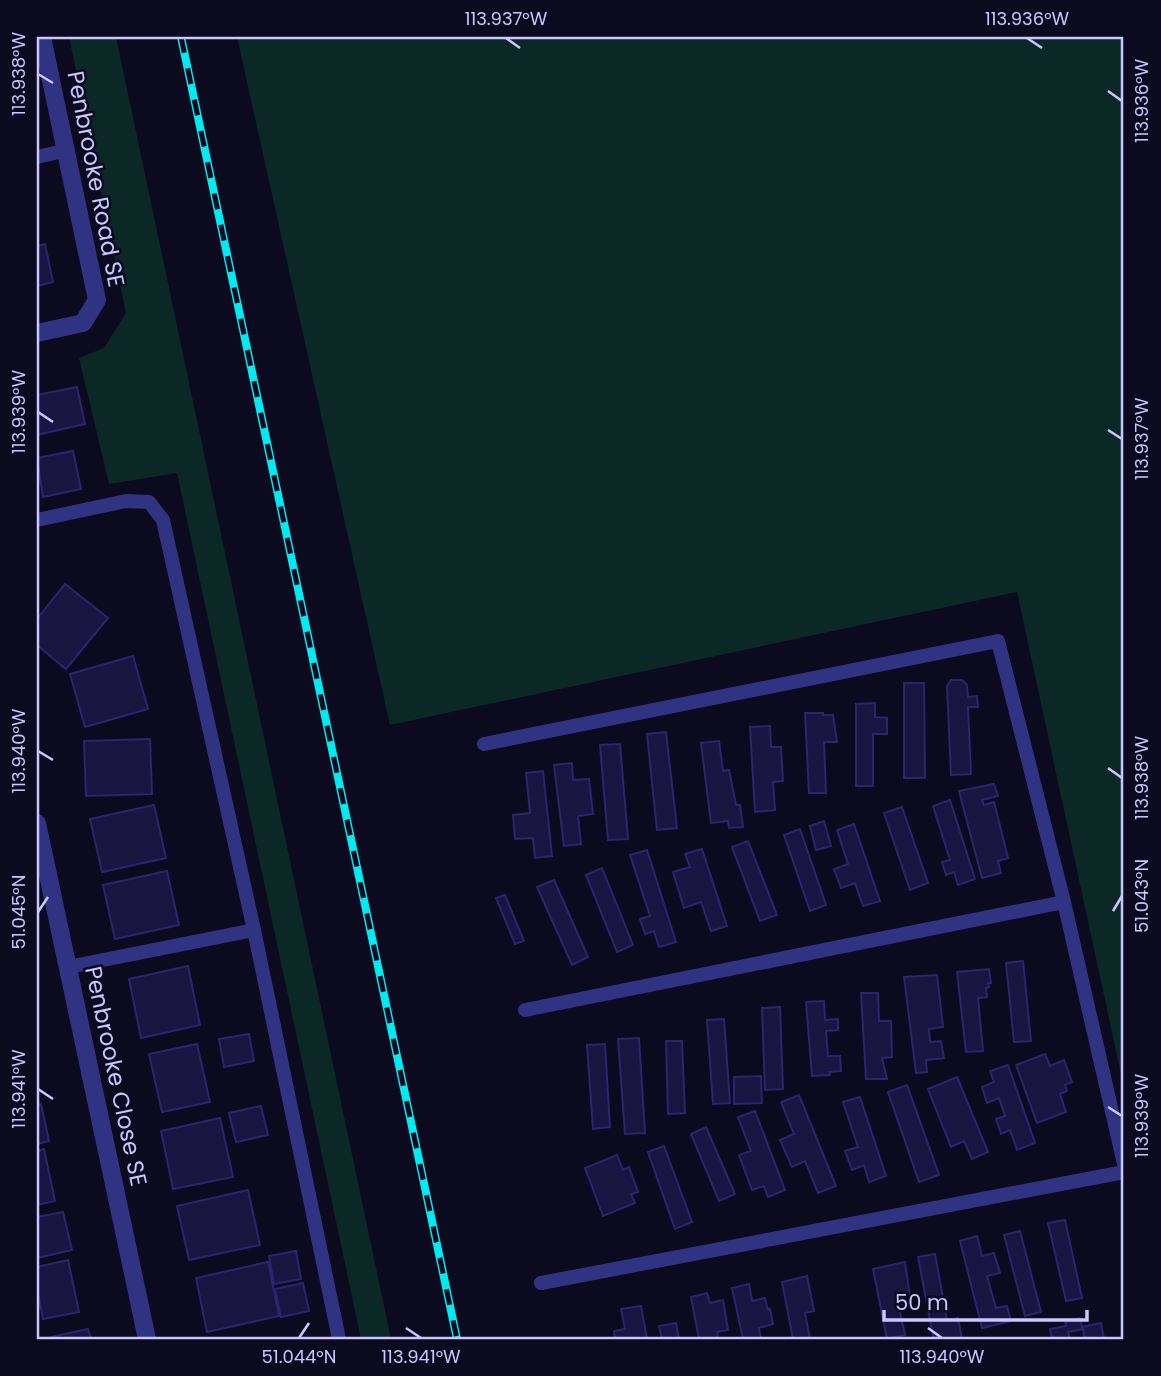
<svg xmlns="http://www.w3.org/2000/svg" width="1161" height="1376" font-family="Poppins,sans-serif">
	<style>
		.green { fill: #0c2826 }
		.building { fill: #1a1441; stroke: #2d236f; stroke-width: 2 }
		.lines { fill: none; stroke-linecap: round; stroke-linejoin: round }
		.lane { stroke: #303282; stroke-width: 14 }
		.street { stroke: #303282; stroke-width: 18 }
		.rail-casing { stroke: #00eaf2; stroke-width: 8 }
		.rail { stroke: #0c0a1e; stroke-width: 5; stroke-dasharray: 16; stroke-linecap: butt }
		.ticks { fill: none; stroke: #c9c7ff; stroke-width: 2.5 }
		.labels { text-anchor: middle; stroke-width: 5; stroke-linejoin: round; paint-order: stroke }
		.street-label { font-size: 23px; fill: #c9c7ff; stroke: #0c0a1e }
		.neatline { fill: none; stroke: #c9c7ff; stroke-width: 2.5 }
		.ticks-label { font-size: 18px; text-anchor: middle; fill: #c9c7ff }
	</style>
	<rect width="100%" height="100%" fill="#0c0a1e"/>
	<path class="green" d="M69,37H116L391,1339H361L177,473L109,484L79,358L104,348L126,313Z
		M237,37H1124V1088L1017,592L390,725Z"/>
	<path class="building" d="M45,244L53,282L37,286V246Z
		M77,387L85,424L37,435V395Z
		M73,451L81,489L43,497L37,458Z
		M65,584L108,618L66,669L37,645V619Z
		M133,656L148,709L85,727L70,674Z
		M951,680H962L967,685L968,697L977,696L978,707H968L971,774L951,775L947,686Z
		M904,683H924L925,778H904Z
		M875,703V717L887,718V734H873V786H856V704Z
		M805,713H823V715H833L837,742H824L826,793H809Z
		M770,726L771,747H781L783,781L773,782L775,810L755,812L750,727Z
		M666,732L677,828L657,830L647,734Z
		M150,739L152,794L86,796L84,741Z
		M719,741L723,771L729,770L736,805H740L743,827L729,828L728,821L711,823L701,743Z
		M620,744L628,839L608,840L600,745Z
		M572,763L573,780L589,779L593,814L578,816L581,844L564,846L554,765Z
		M543,771L552,856L535,858L533,838L515,839L513,815L530,813L526,773Z
		M994,784L998,796L982,800L984,805L994,802L1008,858L998,861L1001,873L982,878L959,791Z
		M950,800L975,879L958,885L954,872L946,875L942,862L950,860L933,806Z
		M154,805L166,858L102,872L90,819Z
		M902,807L928,883L910,890L884,813Z
		M824,821L831,846L816,850L810,826Z
		M854,824L880,901L863,906L855,883L841,888L834,869L848,864L837,830Z
		M800,829L826,905L810,911L784,835Z
		M748,841L777,915L760,921L732,847Z
		M702,849L727,926L711,931L701,902L684,908L673,872L690,867L685,854Z
		M647,850L676,942L659,947L654,931L645,934L640,919L650,916L630,855Z
		M602,868L633,945L617,952L586,875Z
		M167,871L179,925L115,939L103,885Z
		M554,880L588,957L572,965L537,887Z
		M505,895L524,941L515,944L496,898Z
		M1023,961L1031,1041L1014,1042L1006,963Z
		M188,966L200,1025L141,1038L129,979Z
		M989,969L991,983H988L989,987L986,988L987,997L978,998L983,1051L966,1052L957,972Z
		M937,975L943,1027L929,1029L930,1042L941,1041L944,1058L926,1060L927,1072L916,1073L904,977Z
		M861,993H878L879,1021H891L892,1057L882,1058L887,1079H866Z
		M824,1001L825,1020L838,1019V1030L826,1031L828,1056H840L841,1071L829,1072L830,1075L812,1076L806,1002Z
		M780,1007L783,1089L765,1090L762,1008Z
		M724,1019L730,1103L713,1104L707,1020Z
		M249,1034L254,1061L224,1067L219,1039Z
		M639,1038L645,1133L625,1134L618,1039Z
		M666,1041H682L685,1113L668,1114Z
		M197,1044L210,1102L162,1112L149,1054Z
		M605,1044L610,1127L593,1129L587,1045Z
		M1045,1054L1050,1066L1064,1060L1072,1082L1065,1085L1067,1091L1060,1094L1066,1112L1037,1123L1016,1065Z
		M1008,1065L1035,1143L1017,1150L1010,1130L1001,1134L996,1119L1005,1116L999,1098L987,1103L982,1087L994,1082L990,1071Z
		M761,1076L762,1103L734,1104V1077Z
		M957,1077L988,1152L972,1159L964,1141L951,1147L928,1089Z
		M907,1085L939,1175L919,1182L888,1092Z
		M799,1095L836,1186L818,1193L805,1161L792,1167L780,1140L794,1134L781,1102Z
		M860,1097L886,1176L869,1182L864,1165L852,1170L845,1151L858,1147L843,1102Z
		M41,1104L49,1141L37,1144V1105Z
		M261,1106L268,1135L236,1142L229,1113Z
		M755,1111L785,1190L768,1197L764,1186L752,1190L739,1155L751,1151L738,1117Z
		M220,1118L233,1177L173,1189L161,1131Z
		M706,1127L735,1194L719,1201L691,1134Z
		M664,1146L692,1222L675,1229L648,1152Z
		M44,1149L55,1201L37,1205V1151Z
		M617,1155L623,1170L629,1167L638,1192L631,1194L635,1203L603,1216L585,1168Z
		M248,1190L260,1245L189,1260L177,1206Z
		M63,1212L72,1250L37,1258V1217Z
		M1065,1220L1082,1298L1066,1301L1048,1223Z
		M1020,1231L1041,1312L1025,1316L1004,1235Z
		M977,1236L982,1256L994,1253L1000,1273L987,1276L996,1308L1007,1306L1011,1321L982,1328L960,1241Z
		M296,1251L301,1279L274,1284L269,1256Z
		M935,1254L947,1320L958,1318L962,1339H935L933,1336L918,1257Z
		M68,1260L79,1312L43,1319L37,1288V1267Z
		M268,1262L279,1316L207,1332L196,1278Z
		M905,1262L911,1304L899,1307L905,1335L887,1339L873,1269Z
		M807,1276L814,1311L805,1313L810,1339H793L782,1282Z
		M303,1283L309,1311L281,1317L275,1289Z
		M749,1284L752,1301L765,1298L768,1310L770,1309L773,1324L759,1328L761,1339H743L732,1288Z
		M707,1293L710,1303L723,1300L728,1330L717,1332L718,1339H699L691,1297Z
		M641,1306L647,1339H615L614,1331L625,1329L621,1309Z
		M1080,1318L1082,1327L1101,1323L1104,1339H1085L1083,1329L1068,1332L1070,1339H1052L1050,1329L1066,1326L1065,1322Z
		M676,1323L679,1339H662L659,1326Z
		M88,1329L91,1339H42Z"/>
	<g class="lines">
		<path class="lane" d="M37,157L68,150
			M37,520L126,501L149,502L163,520L254,930L339,1339
			M484,744L998,641L1064,902L1124,1164
			M68,967L254,930
			M525,1010L1064,902
			M541,1283L1124,1172"/>
		<path class="street" d="M37,333L83,323L97,300L42,37
			M37,823L147,1339"/>
		<g class="rail-casing">
			<path id="rail" d="M181,37L457,1339"/>
		</g>
		<use href="#rail" class="rail"/>
	</g>
	<path class="ticks" d="M506,38L520,48M1027,38L1042,48M38,74L53,83M1108,91L1122,101M38,412L53,422M1108,430L1122,439M38,751L53,760M1108,768L1122,778M1113,911L1122,896M38,912L48,897M38,1089L53,1099M1108,1107L1122,1116M406,1328L421,1338M928,1328L942,1338M299,1338L309,1323"/>
	<g class="labels">
		<g class="street-label">
			<text transform="translate(96 179) rotate(79)" y="8">Penbrooke Road SE</text>
			<text transform="translate(116 1076) rotate(78)" y="8">Penbrooke Close SE</text>
		</g>
	</g>
	<rect width="1161" height="1376" fill="none" stroke="#0c0a1e" stroke-width="77"/>
	<path d="M884 1310v10h203v-10" fill="none" stroke="#c9c7ff" stroke-width="3.5"/>
	<text x="895" y="1310" font-size="21" fill="#c9c7ff" stroke="#0c0a1e" stroke-width="5" paint-order="stroke">50 m</text>
	<rect x="38" y="38" width="1084" height="1300" class="neatline"/>
	<g class="ticks-label">
		<text x="506" y="25">113.937°W</text>
		<text x="1027" y="25">113.936°W</text>
		<text transform="translate(19 74) rotate(-90)" y="6">113.938°W</text>
		<text transform="translate(1142 101) rotate(-90)" y="6">113.936°W</text>
		<text transform="translate(19 412) rotate(-90)" y="6">113.939°W</text>
		<text transform="translate(1142 439) rotate(-90)" y="6">113.937°W</text>
		<text transform="translate(19 751) rotate(-90)" y="6">113.940°W</text>
		<text transform="translate(1142 778) rotate(-90)" y="6">113.938°W</text>
		<text transform="translate(1142 896) rotate(-90)" y="6">51.043°N</text>
		<text transform="translate(19 912) rotate(-90)" y="6">51.045°N</text>
		<text transform="translate(19 1089) rotate(-90)" y="6">113.941°W</text>
		<text transform="translate(1142 1116) rotate(-90)" y="6">113.939°W</text>
		<text x="299" y="1363">51.044°N</text>
		<text x="421" y="1363">113.941°W</text>
		<text x="942" y="1363">113.940°W</text>
	</g>
</svg>
